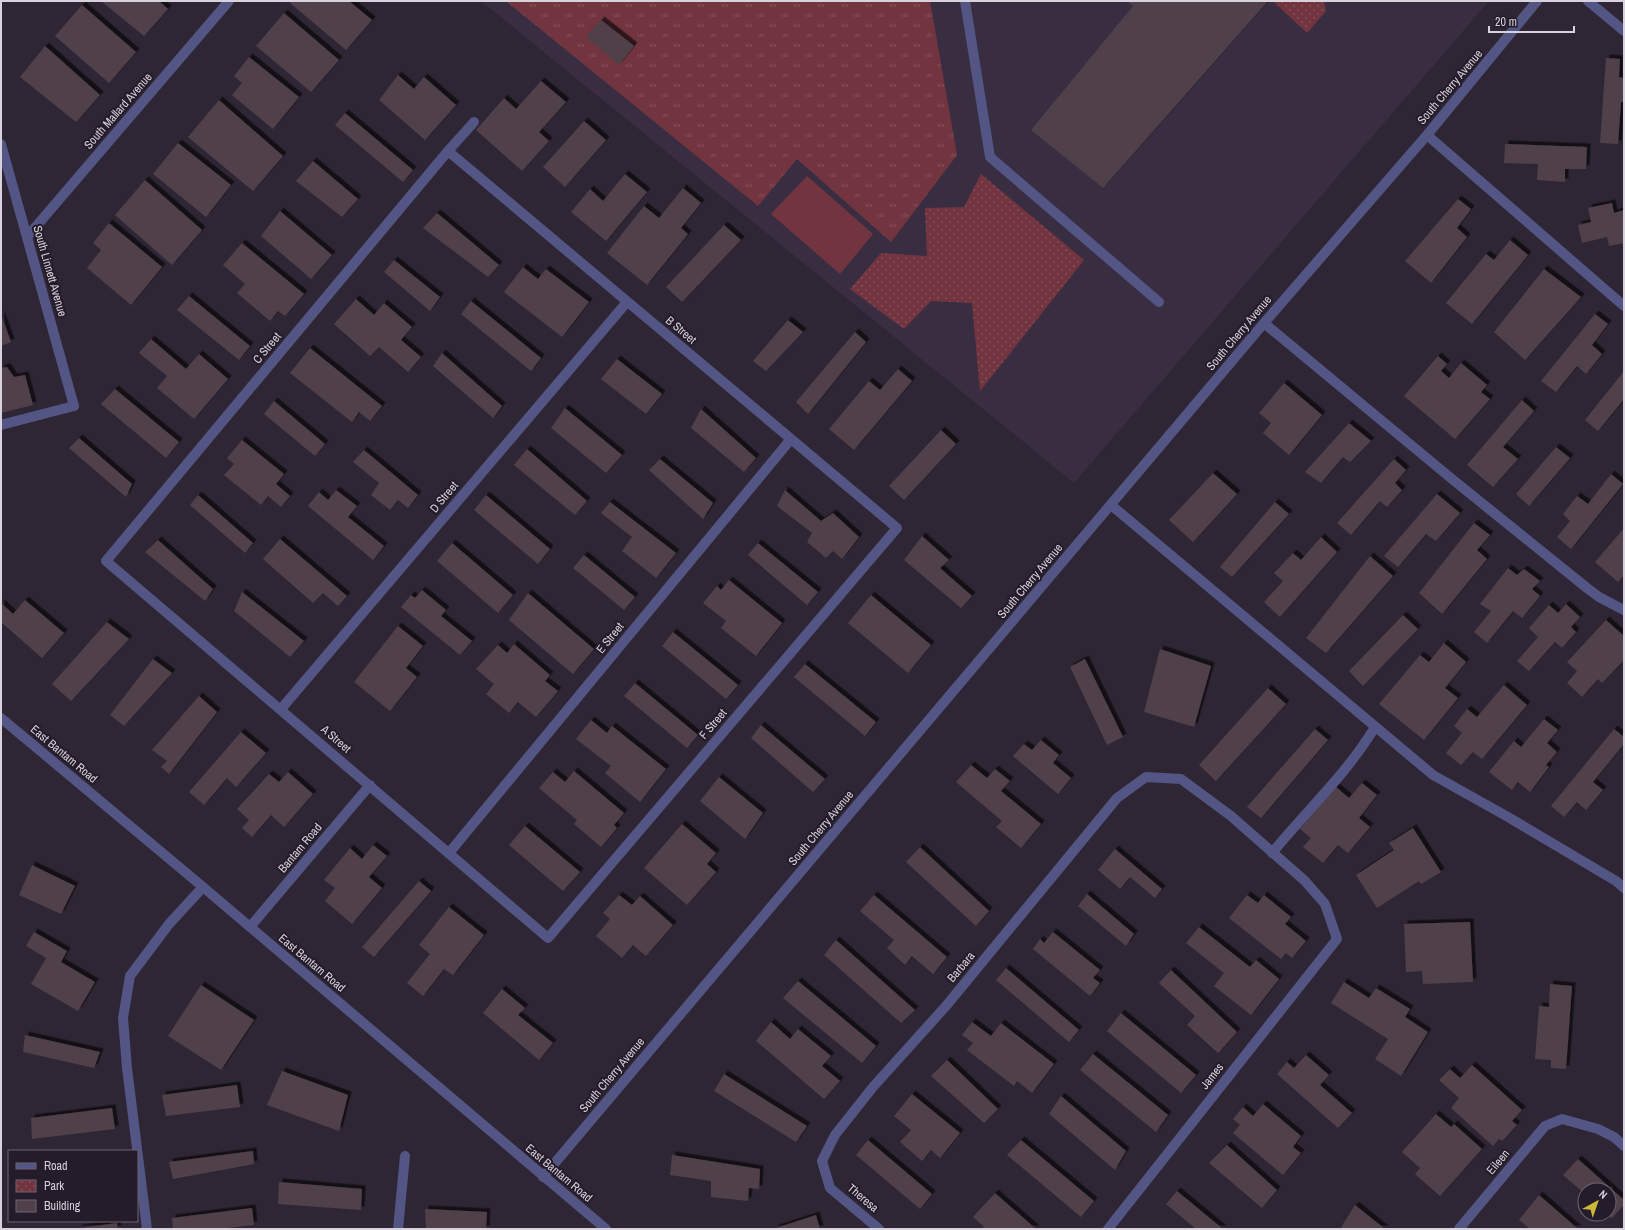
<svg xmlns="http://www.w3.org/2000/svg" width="1625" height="1230" font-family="'Archivo Narrow',sans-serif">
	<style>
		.built { fill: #392d41 }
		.grass { fill: url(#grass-tufts) }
		.park { fill: url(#park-dots) }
		.pitch { fill: #72353f }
		.building { fill: #50404a; filter: url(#shadow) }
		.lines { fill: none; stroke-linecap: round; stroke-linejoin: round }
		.lane { stroke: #535584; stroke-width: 10 }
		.street { stroke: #535584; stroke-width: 10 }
		.labels { text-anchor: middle; stroke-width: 4; stroke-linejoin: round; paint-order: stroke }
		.street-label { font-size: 12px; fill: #d7d2db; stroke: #241c2a }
	</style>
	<defs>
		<pattern id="grass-tufts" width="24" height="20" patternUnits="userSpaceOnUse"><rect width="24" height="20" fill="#72353f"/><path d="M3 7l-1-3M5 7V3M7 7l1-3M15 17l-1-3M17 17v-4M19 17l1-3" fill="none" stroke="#85515a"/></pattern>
		<pattern id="park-dots" width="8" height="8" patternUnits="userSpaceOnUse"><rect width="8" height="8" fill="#72353f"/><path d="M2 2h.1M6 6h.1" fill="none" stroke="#85515a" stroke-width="1.8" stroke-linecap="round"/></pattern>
		<filter id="shadow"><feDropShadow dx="3.5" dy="-3.5" stdDeviation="0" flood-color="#0009"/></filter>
	</defs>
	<rect width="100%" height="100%" fill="#2e2634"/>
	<path class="built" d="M481,1H1489L1074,483Z"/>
	<path class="grass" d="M506,1H930L957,155L891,242L797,159L758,206Z"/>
	<path class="park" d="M1273,1H1324L1326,11L1307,33Z
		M981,174L1084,260L980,391L972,303L931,301L904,329L850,289L881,253L927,256L925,208L964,207Z"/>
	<path class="pitch" d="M807,176L873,234L840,274L771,214Z"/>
	<path class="building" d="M101,1H159L168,9L144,36Z
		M292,1H349L372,20L346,50L290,3Z
		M1127,1H1268L1103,188L1031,130L1133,6Z
		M82,5L136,52L109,83L55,36Z
		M284,13L339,60L311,92L256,46Z
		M601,20L634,46L619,65L586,37Z
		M45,46L100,95L76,122L20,77Z
		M249,57L299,97L273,129L232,95L242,83L234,76Z
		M1606,58L1620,59L1619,77L1624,78V102H1621L1618,144L1600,143Z
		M398,75L414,89L424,77L456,105L425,140L379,100Z
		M541,81L566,102L539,132L549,141L522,171L476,130L504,98L516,109Z
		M219,100L283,156L253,191L188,137Z
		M345,113L413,170L403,182L335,125Z
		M584,121L606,140L565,187L543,167Z
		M178,143L231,185L206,217L153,174Z
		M1505,144L1587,147L1586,169H1565V182L1537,180L1538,164L1504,163Z
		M313,161L358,199L342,217L296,181Z
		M625,174L647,192L606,241L571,212L590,189L603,201Z
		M145,180L202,230L172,265L115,215Z
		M683,188L701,203L681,228L688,234L647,285L607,253L644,206L659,218Z
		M1458,199L1471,209L1457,228L1467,237L1431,283L1405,261Z
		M1612,203L1614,213L1624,210V243L1609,246L1607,237L1582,243L1578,225L1591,222L1588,208Z
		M280,211L332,255L311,279L261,236Z
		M437,213L499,265L488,277L423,228Z
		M109,223L162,267L131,305L87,268L101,250L93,243Z
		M724,225L741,240L682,302L666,287Z
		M1510,240L1528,255L1472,324L1446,303L1486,254L1494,260Z
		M242,243L304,294L285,316L278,311L270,321L237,293L245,284L223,265Z
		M394,260L440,297L430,311L384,272Z
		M523,267L538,279L546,269L589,302L562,337L504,292Z
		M1544,269L1581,297L1525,360L1494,332Z
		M189,296L250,346L239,360L177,310Z
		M356,299L374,315L384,303L412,327L401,340L421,357L408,372L379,347L370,356L334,324Z
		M471,301L541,358L531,371L461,314Z
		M1,314L11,342L1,346Z
		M1595,314L1608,324L1592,345L1602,354L1586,374L1577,366L1556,392L1541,381Z
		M788,320L803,332L766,371L753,361Z
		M855,332L866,342L808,414L796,402Z
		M151,339L186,369L199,354L228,379L194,419L157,388L167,376L139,353Z
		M310,348L382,406L370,421L359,412L352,422L290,373Z
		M442,353L502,406L493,418L433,366Z
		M1438,356L1447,364L1441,371L1449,378L1461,363L1487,385L1481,392L1490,399L1455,439L1404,396Z
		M617,359L662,394L646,414L601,379Z
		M7,367L14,377L25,375L33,405L1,413V368Z
		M898,369L912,381L854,450L829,429L869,381L880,390Z
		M1624,371V399L1598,431L1585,420Z
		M1284,383L1322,415L1289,455L1263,433L1271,423L1259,413Z
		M115,389L179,442L166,458L101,404Z
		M1522,400L1534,411L1503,447L1518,459L1493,487L1467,465Z
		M274,401L325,444L315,456L264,414Z
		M565,408L622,455L606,473L551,428Z
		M701,409L756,458L744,472L691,428Z
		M1349,423L1371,441L1350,462L1343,457L1321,483L1305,472Z
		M941,430L956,444L904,500L889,486Z
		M79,438L132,484L126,497L69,448Z
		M242,440L284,474L276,484L290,496L281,507L268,496L261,505L224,475L234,464L227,458Z
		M1556,447L1570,458L1529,506L1516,494Z
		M527,449L587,501L575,515L514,465Z
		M364,450L418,495L408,508L398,500L390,510L371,495L379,483L353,462Z
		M660,459L713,503L703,519L649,470Z
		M1394,459L1406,470L1395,483L1402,490L1387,507L1380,501L1351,535L1337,523Z
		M1213,473L1237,494L1193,542L1169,520Z
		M1611,474L1623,484L1571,549L1557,537L1570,521L1563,514L1577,496L1588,504Z
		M336,490L357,506L348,517L384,546L373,560L308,506L319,492L328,500Z
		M785,490L821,521L833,513L859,537L842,559L833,551L826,558L807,542L812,533L777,506Z
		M1437,494L1460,513L1436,541L1426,534L1398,567L1384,556Z
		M198,495L253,543L245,553L190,505Z
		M486,495L550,549L538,564L474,510Z
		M610,502L676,553L656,578L622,551L632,537L601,513Z
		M1275,502L1289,514L1232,577L1220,567Z
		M1474,523L1490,535L1477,550L1487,559L1442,614L1419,593Z
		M1624,528V575L1618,582L1595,562Z
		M922,536L949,560L940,568L972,596L961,608L904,560Z
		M1321,537L1337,552L1280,617L1264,602L1283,581L1274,573L1293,553L1301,560Z
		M280,539L347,596L338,606L323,593L313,603L263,559Z
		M158,540L213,589L205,601L145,552Z
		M452,543L513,595L498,613L437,561Z
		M758,543L818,592L807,605L748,555Z
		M584,555L635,597L624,610L573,568Z
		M1370,556L1393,576L1326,653L1306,638Z
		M1508,568L1517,575L1524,569L1540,581L1532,589L1540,596L1522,618L1513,611L1487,643L1474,632L1491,611L1480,604Z
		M729,580L782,623L756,656L721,628L726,621L703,603L717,586L721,590Z
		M422,590L446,610L441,616L472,641L460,655L401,607L411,595L415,598Z
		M242,592L304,641L290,657L234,611Z
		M528,593L594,649L573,674L509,620Z
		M871,595L931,645L908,673L848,623Z
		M25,600L64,633L42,658L1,622V603L13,614Z
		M1566,604L1580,617L1571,627L1576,632L1562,648L1555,642L1529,671L1517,661L1538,637L1529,628L1549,605L1558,613Z
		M1403,615L1418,629L1363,686L1349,671Z
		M1606,620L1624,636V660L1602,683L1598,679L1582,697L1567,683L1577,671L1567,662Z
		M107,622L129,639L71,701L52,684Z
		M398,626L423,646L406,668L417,677L390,711L354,682Z
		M673,632L738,685L726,699L662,646Z
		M1444,643L1466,662L1445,688L1458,698L1424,740L1379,704L1420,655L1429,662Z
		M514,644L550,675L545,681L558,691L536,717L518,702L509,713L486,694L494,684L476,669L498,645L507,653Z
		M1160,649L1211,666L1194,727L1144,712Z
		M153,659L172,673L124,726L110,715Z
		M1085,659L1123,737L1107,745L1070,667Z
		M805,664L876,722L865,736L794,677Z
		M635,683L698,735L687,748L624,696Z
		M1504,685L1527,705L1482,759L1473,752L1461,765L1446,753L1462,733L1454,726L1467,709L1477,717Z
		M1268,688L1286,704L1216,781L1199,765Z
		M199,696L217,712L169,774L161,767L167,761L152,750Z
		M1544,719L1558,730L1547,743L1557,752L1546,765L1549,767L1530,792L1518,782L1512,790L1489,772L1514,741L1521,747Z
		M591,720L607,733L612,726L666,769L640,802L605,773L611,766L576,739Z
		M761,725L825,779L813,792L751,738Z
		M1315,729L1328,740L1261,818L1247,807Z
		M1614,729L1624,737V744L1593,782L1603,790L1586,810L1577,802L1564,817L1551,806Z
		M241,732L266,753L236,787L227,778L204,805L189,792Z
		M1041,740L1059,755L1053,763L1071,778L1058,794L1013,756L1024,744L1032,750Z
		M971,765L987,778L995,769L1010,781L1001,791L1041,824L1021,848L996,827L1002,821L956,782Z
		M574,771L624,813L614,825L617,828L601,847L574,824L577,820L539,788L553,772L565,782Z
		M288,772L313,794L284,827L271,815L252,837L242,828L249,820L237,809L269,774L279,782Z
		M719,777L763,813L745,839L700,801Z
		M1362,783L1377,795L1359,818L1370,827L1348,853L1338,845L1323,863L1303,847L1311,838L1300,829L1335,786L1349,798Z
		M682,824L716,853L707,864L716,872L687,905L644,868Z
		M525,826L580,872L563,891L509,845Z
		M1413,828L1441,872L1421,884L1419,881L1377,908L1356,875L1394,850L1389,843Z
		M373,845L387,856L369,877L382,888L352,924L325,901L335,888L324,880L350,848L362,859Z
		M920,847L989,911L976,926L906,862Z
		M1115,849L1162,889L1155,898L1130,877L1120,889L1098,870Z
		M32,865L75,886L61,914L19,895Z
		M419,881L431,891L374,957L362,947Z
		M1087,894L1134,934L1126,946L1078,906Z
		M619,895L632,905L640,896L673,925L646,956L633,945L622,958L596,936L610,919L603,913Z
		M874,895L947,957L933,974L912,956L905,965L887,948L894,940L860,911Z
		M1247,895L1258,903L1264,895L1291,917L1285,924L1306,941L1292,958L1286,953L1281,959L1229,918Z
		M449,907L484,935L453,975L444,969L423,996L407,983L430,954L419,945Z
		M1470,922L1473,982L1423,984L1422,971L1406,972L1404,924Z
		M1199,927L1250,967L1256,960L1279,979L1251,1015L1214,986L1224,973L1186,943Z
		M34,932L67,951L61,962L95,982L78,1011L31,984L46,958L26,946Z
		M1053,932L1100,970L1093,978L1100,983L1090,996L1033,949L1040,939L1044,943Z
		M836,940L915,1010L901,1023L824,955Z
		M1006,968L1079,1030L1069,1042L996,980Z
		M1171,970L1237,1032L1218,1053L1187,1025L1195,1016L1159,983Z
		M798,981L876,1046L862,1063L783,998Z
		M1344,982L1369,998L1376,988L1410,1009L1405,1017L1428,1032L1401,1076L1375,1059L1388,1039L1331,1003Z
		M1550,984L1572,986L1566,1069L1551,1068V1060L1535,1059L1539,1006L1549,1007Z
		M201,985L254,1020L221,1070L168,1036Z
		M502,989L525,1008L518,1015L553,1043L539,1060L483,1013Z
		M1121,1013L1196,1075L1181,1093L1107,1031Z
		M771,1022L790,1039L798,1029L831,1056L822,1066L840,1081L824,1099L756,1041Z
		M972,1022L991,1036L1001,1023L1054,1064L1032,1093L1017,1081L1014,1086L967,1050L973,1043L962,1035Z
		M25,1035L100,1052L94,1068L23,1052Z
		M1093,1054L1168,1115L1156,1132L1080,1070Z
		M1306,1055L1329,1075L1320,1085L1352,1113L1338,1128L1277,1074L1287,1062L1294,1068Z
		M947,1060L998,1109L984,1123L931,1076Z
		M1472,1065L1522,1110L1512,1121L1517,1125L1502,1141L1499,1139L1493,1146L1451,1108L1459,1098L1439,1080L1450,1069L1460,1078Z
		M282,1071L348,1095L339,1131L267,1105Z
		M724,1074L807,1126L796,1142L714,1091Z
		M237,1085L240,1107L166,1116L162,1095Z
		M912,1094L960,1133L940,1158L931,1150L922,1161L900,1142L911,1130L894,1116Z
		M1061,1096L1126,1151L1115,1170L1049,1114Z
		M1263,1104L1301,1136L1293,1147L1301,1153L1283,1175L1233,1133L1240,1125L1233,1119L1243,1107L1253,1116Z
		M112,1108L115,1129L32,1139L31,1118Z
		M1436,1114L1451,1127L1454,1124L1482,1149L1440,1196L1415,1174L1420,1168L1402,1152Z
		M868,1140L932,1194L920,1209L856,1155Z
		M1021,1140L1094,1201L1081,1217L1007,1155Z
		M1227,1145L1277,1190L1262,1208L1209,1163Z
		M253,1151L254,1164L173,1179L169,1162Z
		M672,1155L760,1169L759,1189L749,1188L748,1201L711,1197V1181L670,1175Z
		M1578,1159L1624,1200V1205L1612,1218L1607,1214H1609V1190H1585V1194L1563,1175Z
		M279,1182L362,1189L361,1210L278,1204Z
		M1177,1191L1223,1229H1196L1166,1204Z
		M995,1193L1036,1229H982L984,1227L973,1217Z
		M1539,1195L1578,1229H1530L1519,1220Z
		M1355,1205L1385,1229H1340Z
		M252,1208L254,1225L219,1229H173L172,1218Z
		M425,1209L487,1212L486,1229H426Z
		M816,1215L820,1229H773Z
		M117,1223L118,1229H79V1228Z"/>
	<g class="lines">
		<path class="lane" d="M965,1L990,157L1159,302
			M1,425L74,406
			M1272,853C1307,810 1346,775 1375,727
			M147,1229L127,1068L123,1018L130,976L169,924L203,887
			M398,1229L405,1156"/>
		<path class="street" d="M1588,1L1624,31
			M1427,135L1624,306
			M1,144L74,406
			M448,151L897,528L548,938L106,561L448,151L474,122
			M27,237L229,1
			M1264,323L1452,479L1587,588L1599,597L1624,610
			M1111,505L1433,775L1508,817L1616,881L1624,888
			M281,709L627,302
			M1,718L203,887L606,1229
			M449,853L791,439
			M250,927L370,785
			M543,1177L1264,323L1427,135L1537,1
			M879,1229L830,1188L822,1161L835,1135L873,1087L946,1006L1117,798L1146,777L1181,779L1231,816L1305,881L1325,904L1337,939L1108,1229
			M1459,1229L1545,1126L1562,1119L1598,1129L1614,1137L1624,1146"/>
	</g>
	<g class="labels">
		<g class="street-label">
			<text transform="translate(1450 87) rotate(-50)" y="4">South Cherry Avenue</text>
			<text transform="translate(118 111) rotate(-49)" y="4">South Mallard Avenue</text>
			<text transform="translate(50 271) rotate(74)" y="4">South Linnett Avenue</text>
			<text transform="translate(681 330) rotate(40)" y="4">B Street</text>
			<text transform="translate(1239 333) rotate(-50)" y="4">South Cherry Avenue</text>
			<text transform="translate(267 348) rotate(-50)" y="4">C Street</text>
			<text transform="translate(444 497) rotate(-50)" y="4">D Street</text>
			<text transform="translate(1030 581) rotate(-50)" y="4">South Cherry Avenue</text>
			<text transform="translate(610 638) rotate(-51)" y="4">E Street</text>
			<text transform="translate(713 724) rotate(-50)" y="4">F Street</text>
			<text transform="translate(336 739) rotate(41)" y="4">A Street</text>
			<text transform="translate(64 754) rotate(40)" y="4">East Bantam Road</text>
			<text transform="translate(821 828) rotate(-50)" y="4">South Cherry Avenue</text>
			<text transform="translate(300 848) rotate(-50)" y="4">Bantam Road</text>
			<text transform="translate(312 963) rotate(40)" y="4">East Bantam Road</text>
			<text transform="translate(961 967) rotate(-50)" y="4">Barbara</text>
			<text transform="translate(612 1075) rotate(-50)" y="4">South Cherry Avenue</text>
			<text transform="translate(1212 1076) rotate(-52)" y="4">James</text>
			<text transform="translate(1498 1162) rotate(-50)" y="4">Eileen</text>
			<text transform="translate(559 1173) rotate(40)" y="4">East Bantam Road</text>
			<text transform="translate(863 1198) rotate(40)" y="4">Theresa</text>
		</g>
	</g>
	<rect width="1625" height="1230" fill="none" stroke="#d7d2db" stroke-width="4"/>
	<rect x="8" y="1150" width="130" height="72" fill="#241c2a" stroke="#6c6571"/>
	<rect x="16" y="1163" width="20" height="6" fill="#535584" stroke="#6c6571"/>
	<text x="44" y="1170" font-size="12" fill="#d7d2db">Road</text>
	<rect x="16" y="1180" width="20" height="12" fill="url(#park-dots)" stroke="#6c6571"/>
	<text x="44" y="1190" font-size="12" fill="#d7d2db">Park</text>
	<rect x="16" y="1200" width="20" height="12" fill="#50404a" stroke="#6c6571"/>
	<text x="44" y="1210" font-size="12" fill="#d7d2db">Building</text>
	<g transform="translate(1597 1202) rotate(40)"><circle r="19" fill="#241c2a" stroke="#6c6571"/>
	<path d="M0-3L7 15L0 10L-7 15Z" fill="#cbba39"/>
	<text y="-6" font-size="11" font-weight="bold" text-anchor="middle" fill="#d7d2db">N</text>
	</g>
	<path d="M1489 26v6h85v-6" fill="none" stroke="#d7d2db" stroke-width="2"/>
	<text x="1495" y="26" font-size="12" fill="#d7d2db" stroke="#241c2a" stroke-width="3" paint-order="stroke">20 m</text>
</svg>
